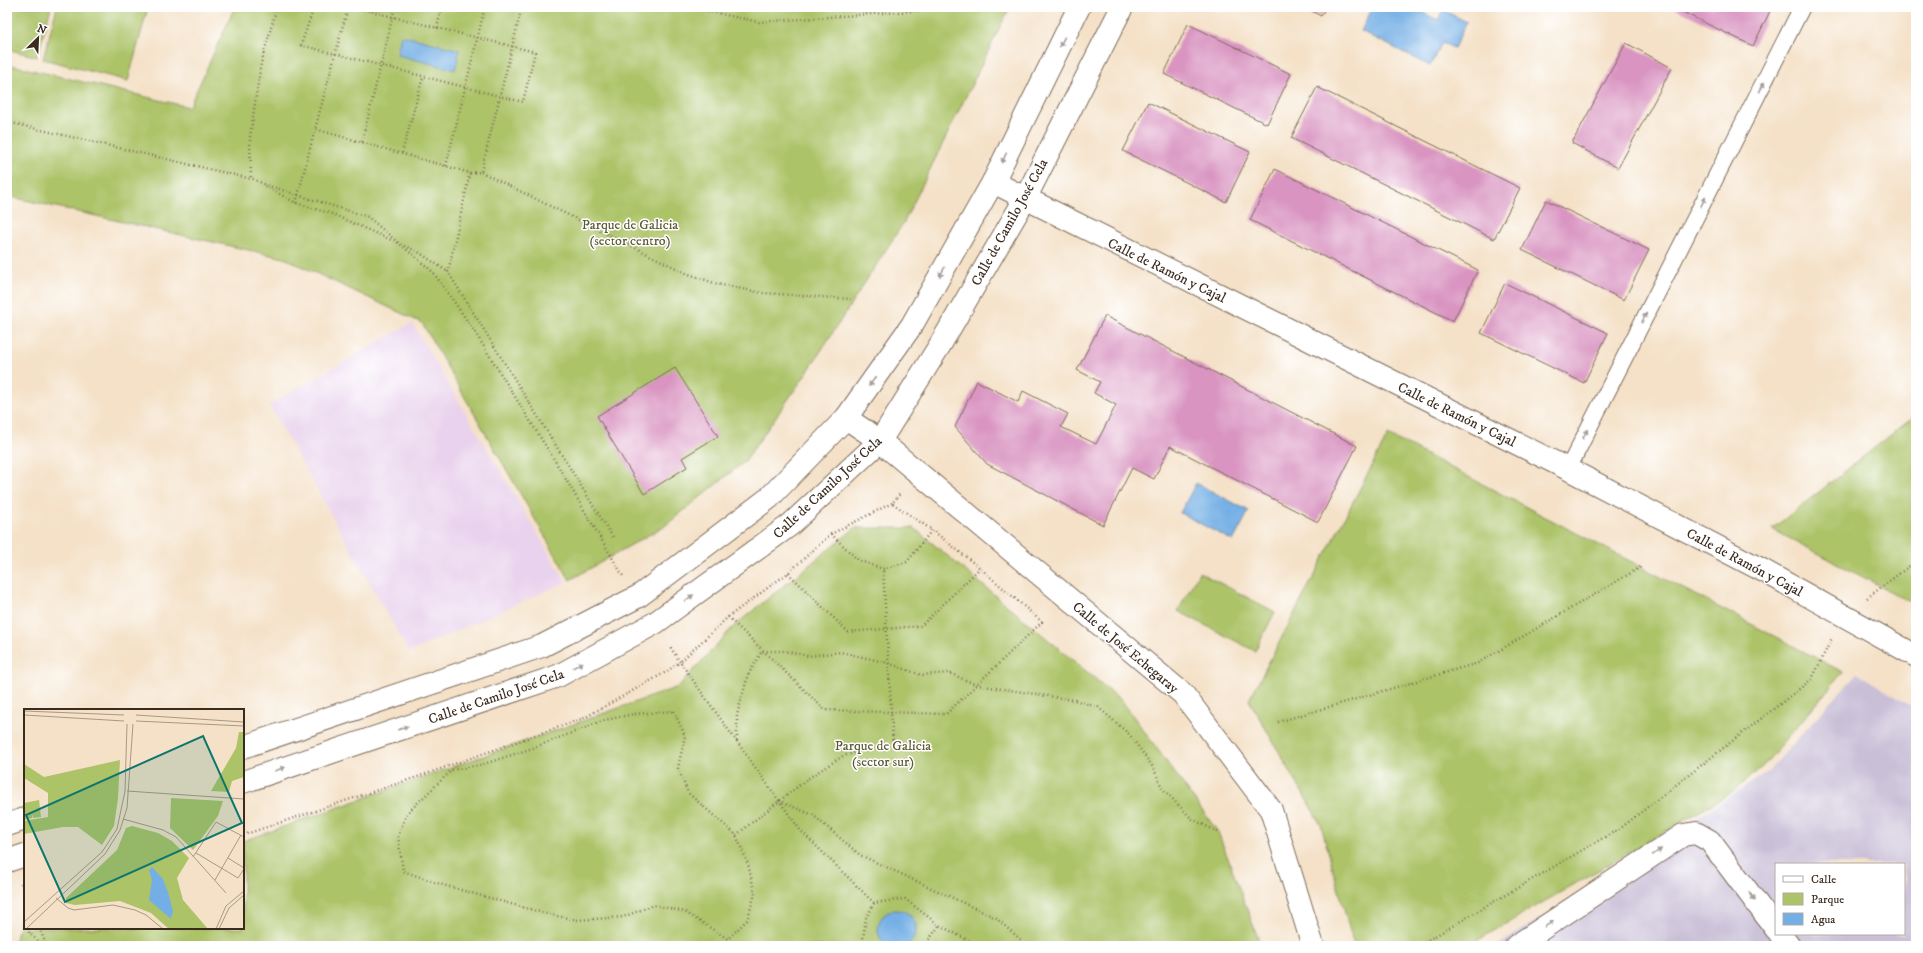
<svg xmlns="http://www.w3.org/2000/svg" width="1923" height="953" font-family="'IM FELL DW Pica',serif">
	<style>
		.built { fill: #e9d2ed }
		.industrial { fill: #c9bfd7; fill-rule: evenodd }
		.green { fill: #acc368; stroke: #747643 }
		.water { fill: #73afe5; stroke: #576c82 }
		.building { fill: #d994c1 }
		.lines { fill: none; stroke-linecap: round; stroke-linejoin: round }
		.lane-casing { stroke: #7c6a59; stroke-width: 18 }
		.street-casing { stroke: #7c6a59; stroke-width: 24 }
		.secondary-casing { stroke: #7c6a59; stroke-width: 24 }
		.path { stroke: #7c6a59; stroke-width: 2.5; stroke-dasharray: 1 3; stroke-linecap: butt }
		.lane { stroke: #fff; stroke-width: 16 }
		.street { stroke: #fff; stroke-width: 22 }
		.secondary { stroke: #fff; stroke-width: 22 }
		.oneway { fill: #a79f9a }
		.labels { text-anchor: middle; stroke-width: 3; stroke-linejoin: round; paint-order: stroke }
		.street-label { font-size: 14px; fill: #3b2a1e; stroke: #fff }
		.park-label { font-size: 14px; fill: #5d5834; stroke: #fff }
		.inset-road { fill: none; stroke: #aa9883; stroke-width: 1 }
		.view { fill: #0f766e; fill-opacity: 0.15; stroke: #0f766e; stroke-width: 2 }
		.inset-edge { fill: none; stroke: #3b2a1e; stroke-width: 2 }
	</style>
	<rect width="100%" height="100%" fill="#fff"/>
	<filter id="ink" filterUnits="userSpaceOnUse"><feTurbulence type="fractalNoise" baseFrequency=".025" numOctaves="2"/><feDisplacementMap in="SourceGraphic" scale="8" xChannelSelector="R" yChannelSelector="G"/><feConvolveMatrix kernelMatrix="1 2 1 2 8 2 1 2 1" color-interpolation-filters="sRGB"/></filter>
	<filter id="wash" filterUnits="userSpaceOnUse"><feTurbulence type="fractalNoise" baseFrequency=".012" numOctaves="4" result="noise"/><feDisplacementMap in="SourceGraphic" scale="16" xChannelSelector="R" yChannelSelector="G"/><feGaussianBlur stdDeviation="0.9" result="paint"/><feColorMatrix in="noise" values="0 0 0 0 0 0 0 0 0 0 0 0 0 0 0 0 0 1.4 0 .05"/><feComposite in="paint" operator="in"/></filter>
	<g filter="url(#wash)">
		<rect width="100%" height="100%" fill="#f4e1c7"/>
		<path class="built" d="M412,323L566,582L409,652L269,405Z"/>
		<path class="industrial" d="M1857,673L1916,709V946H1497L1768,772ZM1776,864H1904V934H1776Z"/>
		<path class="green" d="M7,7H51L37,57L7,49Z
			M57,7H148L128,81L43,59Z
			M235,7H1010L904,222L808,371L745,461L666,525L570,580L422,323L284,258L7,196V64L189,107Z
			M1916,415V605L1772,529Z
			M1388,435L1843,672L1764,765L1733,792L1468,946H1354L1321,825L1249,700Z
			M855,528H914L1122,701L1218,832L1261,946H13L21,920L25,918V928H243V841L678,687L734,626Z
			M1199,572L1275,612L1255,651L1178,611Z"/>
		<path class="water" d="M1373,7H1412L1438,20L1443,10L1467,22L1454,48L1442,43L1430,66L1361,31Z
			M401,35L460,50L455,70L397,55Z
			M1196,483L1249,511L1233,541L1180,513Z
			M878 929a19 19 0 1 1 38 0a19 19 0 1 1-38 0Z"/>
		<g id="blocks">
			<path class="building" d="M1304,7H1326L1321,16Z
				M1672,7H1772L1753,46Z
				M1188,24L1291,74L1267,124L1164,74Z
				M1626,43L1672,68L1618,168L1572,143Z
				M1317,87L1520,188L1494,239L1291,138Z
				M1148,102L1250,152L1226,202L1123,151Z
				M1275,169L1478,270L1453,321L1250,220Z
				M1546,200L1649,250L1624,300L1522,250Z
				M1505,283L1608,333L1584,383L1481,333Z
				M1105,316L1357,446L1318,522L1170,446L1154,479L1132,468L1103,525L987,464L955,427L977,381L1018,402L1023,391L1068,414L1061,427L1096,444L1116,405L1094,393L1100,382L1077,370Z
				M675,368L718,436L682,458L687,467L644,494L597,416Z"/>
		</g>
	</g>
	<g filter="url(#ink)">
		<use href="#blocks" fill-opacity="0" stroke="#7c6a59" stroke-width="1"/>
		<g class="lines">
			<g class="lane-casing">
				<path id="lane" d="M1568,469L1802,7"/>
			</g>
			<g class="street-casing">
				<path id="street" d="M993,182L1568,469L1764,571L1916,656
					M846,418L880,441L1183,694L1271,810L1313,946
					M1780,934L1789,946
					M1516,946L1683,835L1696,833L1710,841L1776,929"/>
			</g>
			<g class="secondary-casing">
				<path id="secondary" d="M243,747L542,646L639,596L769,498L846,418L912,325L993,182L1079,7
					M243,782L558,676L655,623L790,525L880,441L940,345L1025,199L1122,7
					M7,825L25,819
					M7,861L25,855"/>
			</g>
			<path class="path" d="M277,7L261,63L250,137L251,178L266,185L368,217L433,272L471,326L555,461L623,576
				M314,7L301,45L523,102L535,52L353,7
				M348,7L315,129L470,173L448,272L614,539
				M688,7L759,22L969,7
				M437,28L442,7
				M7,122L252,179
				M362,142L395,7
				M402,153L423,77
				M446,166L485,7
				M481,172L686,273L717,284L763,293L851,299
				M470,173L481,172L522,7
				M265,186L296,203L332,214L398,243
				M296,203L315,129
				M404,246L417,251L448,272
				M892,503L831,534L788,573L728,617L680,662L800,830L874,903L905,899L939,925L979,946
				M831,534L858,560L883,569L907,562L932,530L892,503L901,493
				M788,573L848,632L921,626L980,568
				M1867,598L1916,561
				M728,617L825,710L946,714L1042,622L980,568L932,530
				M674,711L685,736L678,768L688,793L736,835L748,864L755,894L747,920L728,939L685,912L654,905L623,917L578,920L547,914L443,885L403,871L398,836L407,813L452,770L484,764L530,749L605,720L634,714Z
				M1278,722L1478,663L1641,567
				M737,741V715L748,675L762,651H784L809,656L841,652L888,663L921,675L949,673L977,685L1074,700L1098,707L1129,734L1153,767L1162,788L1192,819L1218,832
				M779,801L813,815L860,855L996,918L1021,940L1022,946
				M243,835L426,774L584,718L666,672L680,662L669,645
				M736,835L810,777L843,756L893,743L883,569
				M21,883L25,893
				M30,928L29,933L44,946
				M39,928L47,946
				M862,946L866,918L874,903
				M924,946L939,926
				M1418,946L1622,827L1812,679L1832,638"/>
			<use href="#lane" class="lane"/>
			<use href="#street" class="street"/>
			<use href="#secondary" class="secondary"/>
		</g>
		<defs><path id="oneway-solid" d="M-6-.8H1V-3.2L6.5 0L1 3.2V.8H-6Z"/></defs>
		<g class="oneway">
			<use href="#oneway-solid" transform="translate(1062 42) rotate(117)"/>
			<use href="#oneway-solid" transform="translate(1762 87) rotate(-63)"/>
			<use href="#oneway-solid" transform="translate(1004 158) rotate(116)"/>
			<use href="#oneway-solid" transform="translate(1703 202) rotate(-63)"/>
			<use href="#oneway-solid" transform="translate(942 272) rotate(120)"/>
			<use href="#oneway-solid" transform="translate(1644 318) rotate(-63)"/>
			<use href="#oneway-solid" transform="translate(872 382) rotate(125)"/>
			<use href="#oneway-solid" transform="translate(1585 434) rotate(-63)"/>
			<use href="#oneway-solid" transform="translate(689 598) rotate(-36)"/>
			<use href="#oneway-solid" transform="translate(578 665) rotate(-29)"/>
			<use href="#oneway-solid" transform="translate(403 728) rotate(-19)"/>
			<use href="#oneway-solid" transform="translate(280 769) rotate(-19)"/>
			<use href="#oneway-solid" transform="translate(1657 852) rotate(-34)"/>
			<use href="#oneway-solid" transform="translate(1752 896) rotate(53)"/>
			<use href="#oneway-solid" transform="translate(1549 924) rotate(-34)"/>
		</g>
	</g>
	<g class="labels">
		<g class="street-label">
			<text transform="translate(1009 222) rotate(-61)" y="5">Calle de Camilo José Cela</text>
			<text transform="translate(1167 270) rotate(26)" y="5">Calle de Ramón y Cajal</text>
			<text transform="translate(1457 414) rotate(26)" y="5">Calle de Ramón y Cajal</text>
			<text transform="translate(827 487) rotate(-43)" y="5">Calle de Camilo José Cela</text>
			<text transform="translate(1745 562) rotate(28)" y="5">Calle de Ramón y Cajal</text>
			<text transform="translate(1126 647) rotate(40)" y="5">Calle de José Echegaray</text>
			<text transform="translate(496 696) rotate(-19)" y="5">Calle de Camilo José Cela</text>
		</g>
		<g class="park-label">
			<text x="630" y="229">Parque de Galicia<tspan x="630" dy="16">(sector centro)</tspan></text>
			<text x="883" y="750">Parque de Galicia<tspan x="883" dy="16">(sector sur)</tspan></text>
		</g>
	</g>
	<g transform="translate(24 709)">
		<rect width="220" height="220" fill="#f4e1c7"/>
		<path d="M215,23H220V68L208,72L205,83L187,82L212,39ZM96,51L94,89L90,117L78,136L54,118H39L0,125V112L24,108V84L0,69V55L20,68ZM147,89L199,92L194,107L169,141L146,119ZM15,91L17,108L9,109L8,105V109L0,111V94ZM108,117L134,124L148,132L165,149L153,169L159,191L184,220H145L127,204L96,192L51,196L42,194V189L93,141L102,119Z" fill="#acc368"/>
		<path d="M128,158L139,170L144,183L149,202L147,210L125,191L128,171L125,161Z" fill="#73afe5"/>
		<path class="inset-road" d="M0,2L100,6M0,6L100,12M112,6L220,13M112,12L220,17M103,82L220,90M99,110L139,121L152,128L202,184M172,144L214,169L220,160M169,148L192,113L220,128M204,149L220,159M191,171L217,126M32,189L44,199L50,201L89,196L111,201L122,206L139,220M0,213L78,143L93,120L101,82L103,15M3,219L81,145L96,121L103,99L109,15M192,220L202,197L220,182M195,220L205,199L220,186"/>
		<path class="view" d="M179,27L218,114L41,193L2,106Z"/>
		<rect width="220" height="220" class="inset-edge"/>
	</g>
	<rect width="1923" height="953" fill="none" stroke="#fff" stroke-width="24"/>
	<rect x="1775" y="863" width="130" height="72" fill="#ffffff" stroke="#b1aaa5"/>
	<rect x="1783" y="876" width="20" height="6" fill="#ffffff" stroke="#b1aaa5"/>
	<text x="1811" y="883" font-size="12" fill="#3b2a1e">Calle</text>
	<rect x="1783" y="893" width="20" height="12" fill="#acc368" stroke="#b1aaa5"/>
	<text x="1811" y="903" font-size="12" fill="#3b2a1e">Parque</text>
	<rect x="1783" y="913" width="20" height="12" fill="#73afe5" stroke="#b1aaa5"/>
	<text x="1811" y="923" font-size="12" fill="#3b2a1e">Agua</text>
	<g transform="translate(38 38) rotate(24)" stroke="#ffffff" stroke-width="3" paint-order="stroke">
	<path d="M0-3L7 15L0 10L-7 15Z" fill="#3b2a1e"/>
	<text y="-6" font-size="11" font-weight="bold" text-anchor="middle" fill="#3b2a1e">N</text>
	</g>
</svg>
